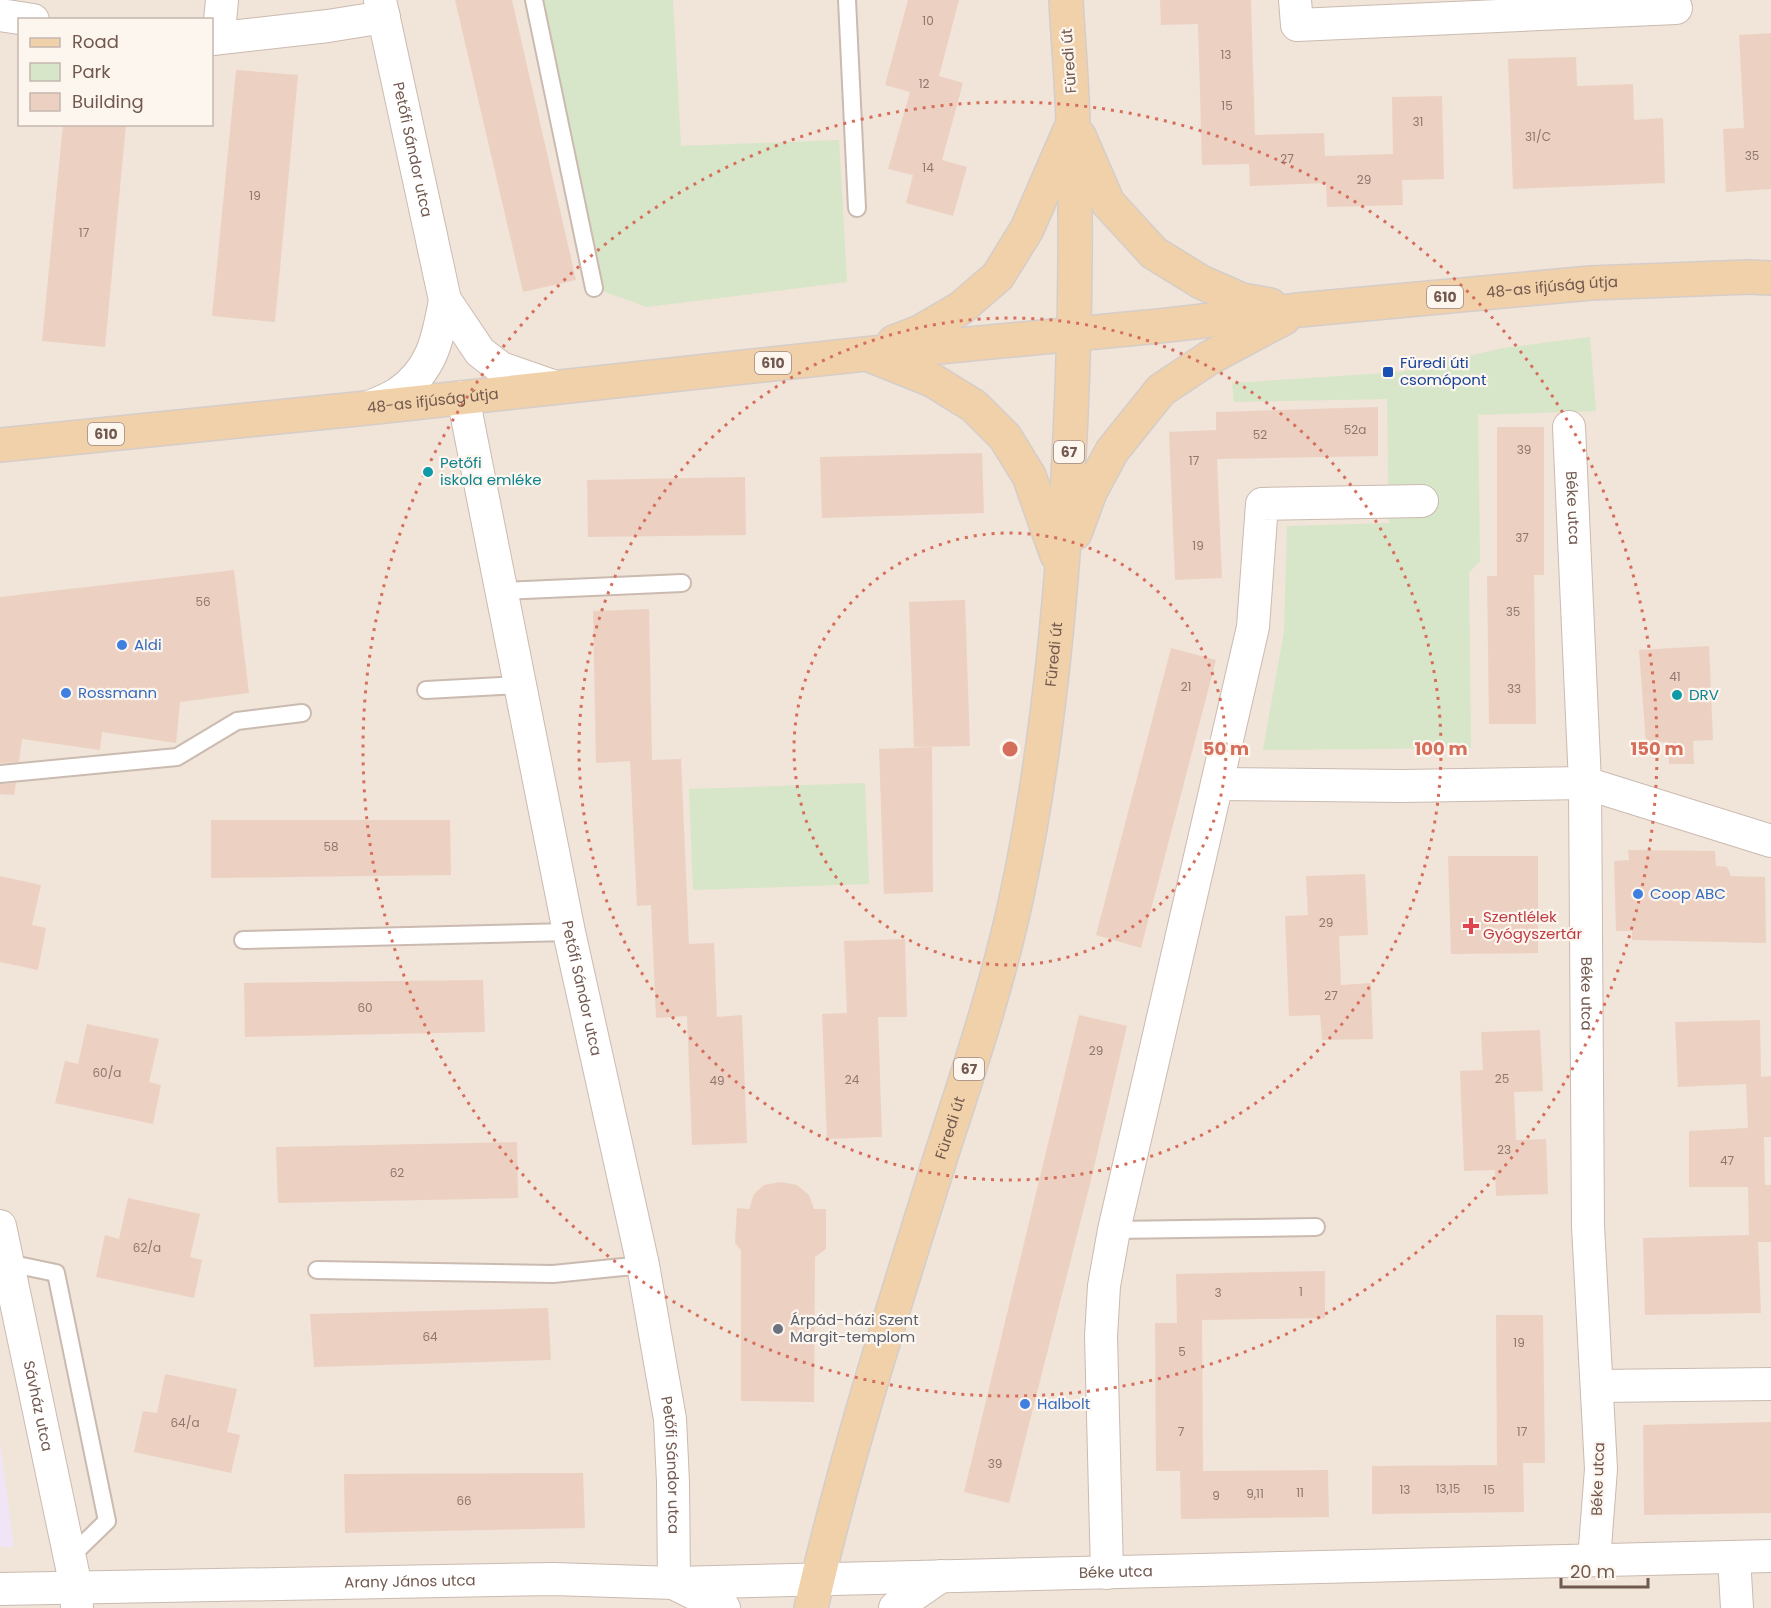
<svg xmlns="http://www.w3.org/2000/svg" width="1771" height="1608" font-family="Poppins,sans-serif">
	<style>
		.residential { fill: #f1e4d8; fill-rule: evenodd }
		.education { fill: #efe5f7 }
		.green { fill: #d7e6c8 }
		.building { fill: #ecd1c3 }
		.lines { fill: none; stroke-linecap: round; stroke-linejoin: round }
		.service-casing { stroke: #cbbab0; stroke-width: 20 }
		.minor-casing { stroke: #cbbab0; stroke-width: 34 }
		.primary-casing { stroke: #d5cdca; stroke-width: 36 }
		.service { stroke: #fff; stroke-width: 16 }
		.minor { stroke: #fff; stroke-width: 32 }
		.primary { stroke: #f1d1a9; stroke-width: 33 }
		.ring { fill: none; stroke: #d66e5c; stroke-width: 3; stroke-dasharray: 3 6 }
		.transit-dot { fill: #1a4fb4; stroke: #fdf6ef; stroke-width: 2 }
		.culture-dot { fill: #0f9aa8; stroke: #fdf6ef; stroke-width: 2 }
		.shop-dot { fill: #3f7fe0; stroke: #fdf6ef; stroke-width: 2 }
		.health-dot { fill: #e0444e; stroke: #fdf6ef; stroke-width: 2 }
		.worship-dot { fill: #6b7280; stroke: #fdf6ef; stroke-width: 2 }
		.labels { text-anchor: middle; stroke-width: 4.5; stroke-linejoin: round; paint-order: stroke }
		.number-label { font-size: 12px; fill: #90776c }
		.shield { fill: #fdf6ef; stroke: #9c887f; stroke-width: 1.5 }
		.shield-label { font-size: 14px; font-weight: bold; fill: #72594f }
		.street-label { font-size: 15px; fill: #72594f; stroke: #fdf6ef }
		.transit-label { font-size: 15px; fill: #164399; stroke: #fdf6ef; text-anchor: start }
		.culture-label { font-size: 15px; fill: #0d838f; stroke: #fdf6ef; text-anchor: start }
		.shop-label { font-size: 15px; fill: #366cbe; stroke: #fdf6ef; text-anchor: start }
		.health-label { font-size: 15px; fill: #be3a42; stroke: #fdf6ef; text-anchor: start }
		.worship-label { font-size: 15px; fill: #5b616d; stroke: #fdf6ef; text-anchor: start }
		.centre { fill: #d66e5c; stroke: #fdf6ef; stroke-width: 3 }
		.ring-label { font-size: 18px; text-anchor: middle; font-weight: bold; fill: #d66e5c; stroke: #fdf6ef; stroke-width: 4.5; stroke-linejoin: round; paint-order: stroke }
	</style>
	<rect width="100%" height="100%" fill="#faf2e9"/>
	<path class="residential" d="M0,0H1771V1608H0ZM20,20H212V124H20Z"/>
	<path class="education" d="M0,1441L14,1547H0Z"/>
	<path class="green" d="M534,0H673L681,146L839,140L847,282L647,307L594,288Z
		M1590,337L1596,411L1478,415L1480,561L1469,573L1471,748L1263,750L1284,631L1287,526L1389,523L1387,399L1234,402L1232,383L1401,372L1503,348Z
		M865,783L869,884L693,890L689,789Z"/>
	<path class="building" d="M455,0H512L576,280L523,292Z
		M908,0H959L939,76L963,83L942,160L967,167L953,216L906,203L913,175L888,169L910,92L885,85Z
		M1160,0H1251L1255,135L1324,133L1325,156L1393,154L1392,97L1442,96L1444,179L1402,180L1403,205L1327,207L1326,183L1250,186L1249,164L1202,165L1198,24L1161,25Z
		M1771,33V189L1726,192L1723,129L1744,128L1739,35Z
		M1576,57L1577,86L1633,84L1634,120L1663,118L1665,183L1513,189L1508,59Z
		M236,70L298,75L275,322L212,316Z
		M63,124H126L105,347L42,341Z
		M1378,407V456L1217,459L1222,578L1175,580L1169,432L1216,430V412Z
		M1497,427H1544V575H1534L1536,724H1489L1487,576H1497Z
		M982,453L984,513L822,518L820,457Z
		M745,477L746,535L588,537L587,480Z
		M234,570L249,693L180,702L176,743L102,732L100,750L22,739L19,762L0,763V597Z
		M965,600L970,746L914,747L909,602Z
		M649,609L652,760L681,759L689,944L714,943L717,1017L742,1015L747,1143L692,1145L687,1016L656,1018L651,905L637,906L630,761L596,763L593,611Z
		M1709,646L1713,740L1693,741L1694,764H1669L1668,742L1646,743L1639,650Z
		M1171,648L1216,660L1141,948L1096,935Z
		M932,747L933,892L884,894L879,749Z
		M16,783L14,795L0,794V784Z
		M211,820H450L451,875L211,878Z
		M1628,850L1715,851L1716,866L1727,867L1731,876L1765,877L1766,943L1632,940V931H1616L1614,861L1629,860Z
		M1448,856H1538V953L1451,954Z
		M1365,874L1368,935L1339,936L1341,985L1371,983L1373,1039L1322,1040L1320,1015L1289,1016L1285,916L1308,915L1306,876Z
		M0,876L41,885L32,925L46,928L38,970L0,962Z
		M905,939L907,1017H878L882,1137L827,1139L822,1014L847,1013L844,941Z
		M483,980L485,1032L245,1037L244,983Z
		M1079,1015L1127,1026L1090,1184L1009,1503L964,1492Z
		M1760,1020L1761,1077L1771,1076V1137H1764L1765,1185H1771V1242H1758L1761,1313L1645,1315L1643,1238L1749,1235L1748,1187H1689V1131L1748,1128L1746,1084L1678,1087L1675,1022Z
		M87,1024L159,1039L149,1082L161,1085L153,1124L55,1103L65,1061L78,1064Z
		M1540,1030L1543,1091L1514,1092L1516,1140L1546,1139L1548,1194L1496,1196L1495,1170L1464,1171L1460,1071L1483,1070L1481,1032Z
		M517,1142L518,1198L278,1203L276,1147Z
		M781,1182L797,1185L809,1195L814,1209H826V1249L815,1257L814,1402L741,1401V1250L735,1243L737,1208L749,1209L754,1194L764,1185Z
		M128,1198L200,1214L190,1257L202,1260L194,1298L96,1277L105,1235L119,1239Z
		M1325,1271V1318L1202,1320L1203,1471L1328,1470L1329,1517L1181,1519L1180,1471H1156L1155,1323H1177L1176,1274Z
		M548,1308L551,1360L314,1367L310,1314Z
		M1496,1315H1543L1545,1463H1523L1524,1512L1372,1514V1466L1497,1465Z
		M165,1374L237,1389L227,1432L240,1435L231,1473L134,1452L143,1411L157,1413Z
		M1771,1422V1513L1644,1515L1643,1425Z
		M583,1473L585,1528L345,1533L344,1474Z"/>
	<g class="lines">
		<g class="service-casing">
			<path id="service" d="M534,0L594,288
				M847,0L857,208
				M502,591L682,583
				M426,690L520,685
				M0,774L177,757L237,721L302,713
				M243,940L569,932
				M1114,1230L1316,1227
				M8,1263L56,1273L107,1521L70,1557
				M317,1270L553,1274L643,1265"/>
		</g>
		<g class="minor-casing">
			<g id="minor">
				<path id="s1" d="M380,0L445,300L480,352L501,368L553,386"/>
				<path d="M1295,0L1297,25L1676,8"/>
				<path d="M0,15L33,20"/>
				<path d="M212,39L328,26L384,17"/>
				<path d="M214,39L220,21L222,0"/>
				<path id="s2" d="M463,397L569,932L643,1265L670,1419L673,1482L674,1583"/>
				<path d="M367,408C376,404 387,400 397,394C432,371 438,339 445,300"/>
				<path id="s3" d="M1569,427L1585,783L1588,1226L1601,1469L1594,1560"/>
				<path d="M1218,784L1402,786L1585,783L1771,841"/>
				<path id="s4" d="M0,1226L76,1587L77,1608"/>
				<path d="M1597,1386L1771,1384"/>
				<path d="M1734,1557L1737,1608"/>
				<path d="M1107,1573L1101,1336L1104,1286L1114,1230L1253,627L1262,504L1422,501"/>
				<path d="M677,1585L724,1608"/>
				<path id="s5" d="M0,1589L553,1579L674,1583L1771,1556"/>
				<path d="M895,1608L941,1576"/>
			</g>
		</g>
		<g class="primary-casing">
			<g id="primary">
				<path d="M1079,136L1108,203L1154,253L1201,282L1242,300L1270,305"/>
				<path d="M894,342L920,332L961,308L998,276L1027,229L1070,130"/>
				<path d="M872,356L932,380L974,406L1005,437L1029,476L1057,555"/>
				<path id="s6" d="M0,445L367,408L865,354L1159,326L1299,310L1591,283L1748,277L1771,278"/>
				<path d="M1075,533L1090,492L1112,451L1161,390L1209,358L1284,318"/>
				<path id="s7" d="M811,1608C846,1455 894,1306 941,1156C969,1070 998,984 1017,895C1045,763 1059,629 1067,494C1074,371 1078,247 1073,123C1072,82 1068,41 1066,0"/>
			</g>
		</g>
		<use href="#service" class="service"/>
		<use href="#minor" class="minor"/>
		<use href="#primary" class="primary"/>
	</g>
	<g class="ring">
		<circle cx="1010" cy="749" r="216"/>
		<circle cx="1010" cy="749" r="431"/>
		<circle cx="1010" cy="749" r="647"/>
	</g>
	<rect class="transit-dot" x="1382" y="366" width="12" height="12" rx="3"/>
	<g class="culture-dot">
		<circle cx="428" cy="472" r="6"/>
		<circle cx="1677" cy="695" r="6"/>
	</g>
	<g class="shop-dot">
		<circle cx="122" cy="645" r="6"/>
		<circle cx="66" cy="693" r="6"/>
		<circle cx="1638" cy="894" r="6"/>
		<circle cx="1025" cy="1404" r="6"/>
	</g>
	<path class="health-dot" d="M1468 917h6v6h6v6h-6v6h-6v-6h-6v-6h6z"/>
	<circle class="worship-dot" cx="778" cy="1329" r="6"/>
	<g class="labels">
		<g class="number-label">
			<text x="928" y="25">10</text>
			<text x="1226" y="59">13</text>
			<text x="924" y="88">12</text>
			<text x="1227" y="110">15</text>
			<text x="1418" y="126">31</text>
			<text x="1538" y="141">31/C</text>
			<text x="1752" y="160">35</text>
			<text x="1287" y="163">27</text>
			<text x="928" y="172">14</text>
			<text x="1364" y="184">29</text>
			<text x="255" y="200">19</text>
			<text x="84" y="237">17</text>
			<text x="1355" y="434">52a</text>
			<text x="1260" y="439">52</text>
			<text x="1524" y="454">39</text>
			<text x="1194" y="465">17</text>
			<text x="1522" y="542">37</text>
			<text x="1198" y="550">19</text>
			<text x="203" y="606">56</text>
			<text x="1513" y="616">35</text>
			<text x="1675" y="681">41</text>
			<text x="1186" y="691">21</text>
			<text x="1514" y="693">33</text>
			<text x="331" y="851">58</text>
			<text x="1326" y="927">29</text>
			<text x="1331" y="1000">27</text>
			<text x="365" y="1012">60</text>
			<text x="1096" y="1055">29</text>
			<text x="107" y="1077">60/a</text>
			<text x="1502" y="1083">25</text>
			<text x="852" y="1084">24</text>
			<text x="717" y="1085">49</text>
			<text x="1504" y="1154">23</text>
			<text x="1727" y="1165">47</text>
			<text x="397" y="1177">62</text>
			<text x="147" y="1252">62/a</text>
			<text x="1301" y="1296">1</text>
			<text x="1218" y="1297">3</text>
			<text x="430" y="1341">64</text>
			<text x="1519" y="1347">19</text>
			<text x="1182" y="1356">5</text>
			<text x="185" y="1427">64/a</text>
			<text x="1181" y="1436">7</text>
			<text x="1522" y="1436">17</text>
			<text x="995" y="1468">39</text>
			<text x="1448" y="1493">13,15</text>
			<text x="1405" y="1494">13</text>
			<text x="1489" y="1494">15</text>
			<text x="1300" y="1497">11</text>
			<text x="1255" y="1498">9,11</text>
			<text x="1216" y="1500">9</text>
			<text x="464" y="1505">66</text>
		</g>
		<g class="shield">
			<rect x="1427" y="286" width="36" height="22" rx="4.5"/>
			<rect x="755" y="352" width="36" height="22" rx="4.5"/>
			<rect x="88" y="423" width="36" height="22" rx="4.5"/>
			<rect x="1054" y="441" width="30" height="22" rx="4.5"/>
			<rect x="954" y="1058" width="30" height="22" rx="4.5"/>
		</g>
		<g class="shield-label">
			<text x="1445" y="302">610</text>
			<text x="773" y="368">610</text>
			<text x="106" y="439">610</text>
			<text x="1069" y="457">67</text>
			<text x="969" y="1074">67</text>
		</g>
		<g class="street-label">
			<text transform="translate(1069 61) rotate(-94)" y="5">Füredi út</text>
			<text dy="5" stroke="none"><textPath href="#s1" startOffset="153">Petőfi Sándor utca</textPath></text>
			<text dy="5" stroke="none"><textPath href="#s6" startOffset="1560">48-as ifjúság útja</textPath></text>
			<text dy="5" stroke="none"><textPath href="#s6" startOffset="435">48-as ifjúság útja</textPath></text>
			<text dy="5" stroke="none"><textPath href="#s3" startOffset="81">Béke utca</textPath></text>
			<text dy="5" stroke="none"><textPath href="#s7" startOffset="986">Füredi út</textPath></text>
			<text dy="5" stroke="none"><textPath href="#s2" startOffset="603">Petőfi Sándor utca</textPath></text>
			<text dy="5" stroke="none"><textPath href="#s3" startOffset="567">Béke utca</textPath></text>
			<text dy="5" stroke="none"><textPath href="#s7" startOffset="500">Füredi út</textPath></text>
			<text dy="5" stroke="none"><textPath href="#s4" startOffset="184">Sávház utca</textPath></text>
			<text dy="5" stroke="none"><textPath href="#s2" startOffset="1089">Petőfi Sándor utca</textPath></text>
			<text transform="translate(1598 1479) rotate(-88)" y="5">Béke utca</text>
			<text dy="5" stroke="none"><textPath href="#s5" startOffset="1116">Béke utca</textPath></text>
			<text dy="5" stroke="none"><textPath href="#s5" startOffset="410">Arany János utca</textPath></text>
		</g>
		<g class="transit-label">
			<text x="1400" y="368">Füredi úti<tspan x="1400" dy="17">csomópont</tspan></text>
		</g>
		<g class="culture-label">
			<text x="440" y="468">Petőfi<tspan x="440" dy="17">iskola emléke</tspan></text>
			<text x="1689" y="700">DRV</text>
		</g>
		<g class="shop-label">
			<text x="134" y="650">Aldi</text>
			<text x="78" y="698">Rossmann</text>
			<text x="1650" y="899">Coop ABC</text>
			<text x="1037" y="1409">Halbolt</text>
		</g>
		<g class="health-label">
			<text x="1483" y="922">Szentlélek<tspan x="1483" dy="17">Gyógyszertár</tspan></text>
		</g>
		<g class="worship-label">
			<text x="790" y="1325">Árpád-házi Szent<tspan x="790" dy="17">Margit-templom</tspan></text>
		</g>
	</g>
	<circle cx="1010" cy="749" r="9" class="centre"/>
	<g class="ring-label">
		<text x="1226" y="755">50 m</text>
		<text x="1441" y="755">100 m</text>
		<text x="1657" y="755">150 m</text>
	</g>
	<rect x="18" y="18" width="195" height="108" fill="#fdf6ef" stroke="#c5b7af" stroke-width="1.5"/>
	<rect x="30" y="38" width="30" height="9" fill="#f1d1a9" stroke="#c5b7af" stroke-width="1.5"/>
	<text x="72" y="48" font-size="18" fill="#72594f">Road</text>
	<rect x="30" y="63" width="30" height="18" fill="#d7e6c8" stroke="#c5b7af" stroke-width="1.5"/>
	<text x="72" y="78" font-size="18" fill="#72594f">Park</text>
	<rect x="30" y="93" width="30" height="18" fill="#ecd1c3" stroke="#c5b7af" stroke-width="1.5"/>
	<text x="72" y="108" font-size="18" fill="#72594f">Building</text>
	<path d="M1561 1578v9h87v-9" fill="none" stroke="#72594f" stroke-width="3"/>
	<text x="1570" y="1578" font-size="18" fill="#72594f" stroke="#fdf6ef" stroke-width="4.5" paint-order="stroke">20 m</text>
</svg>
